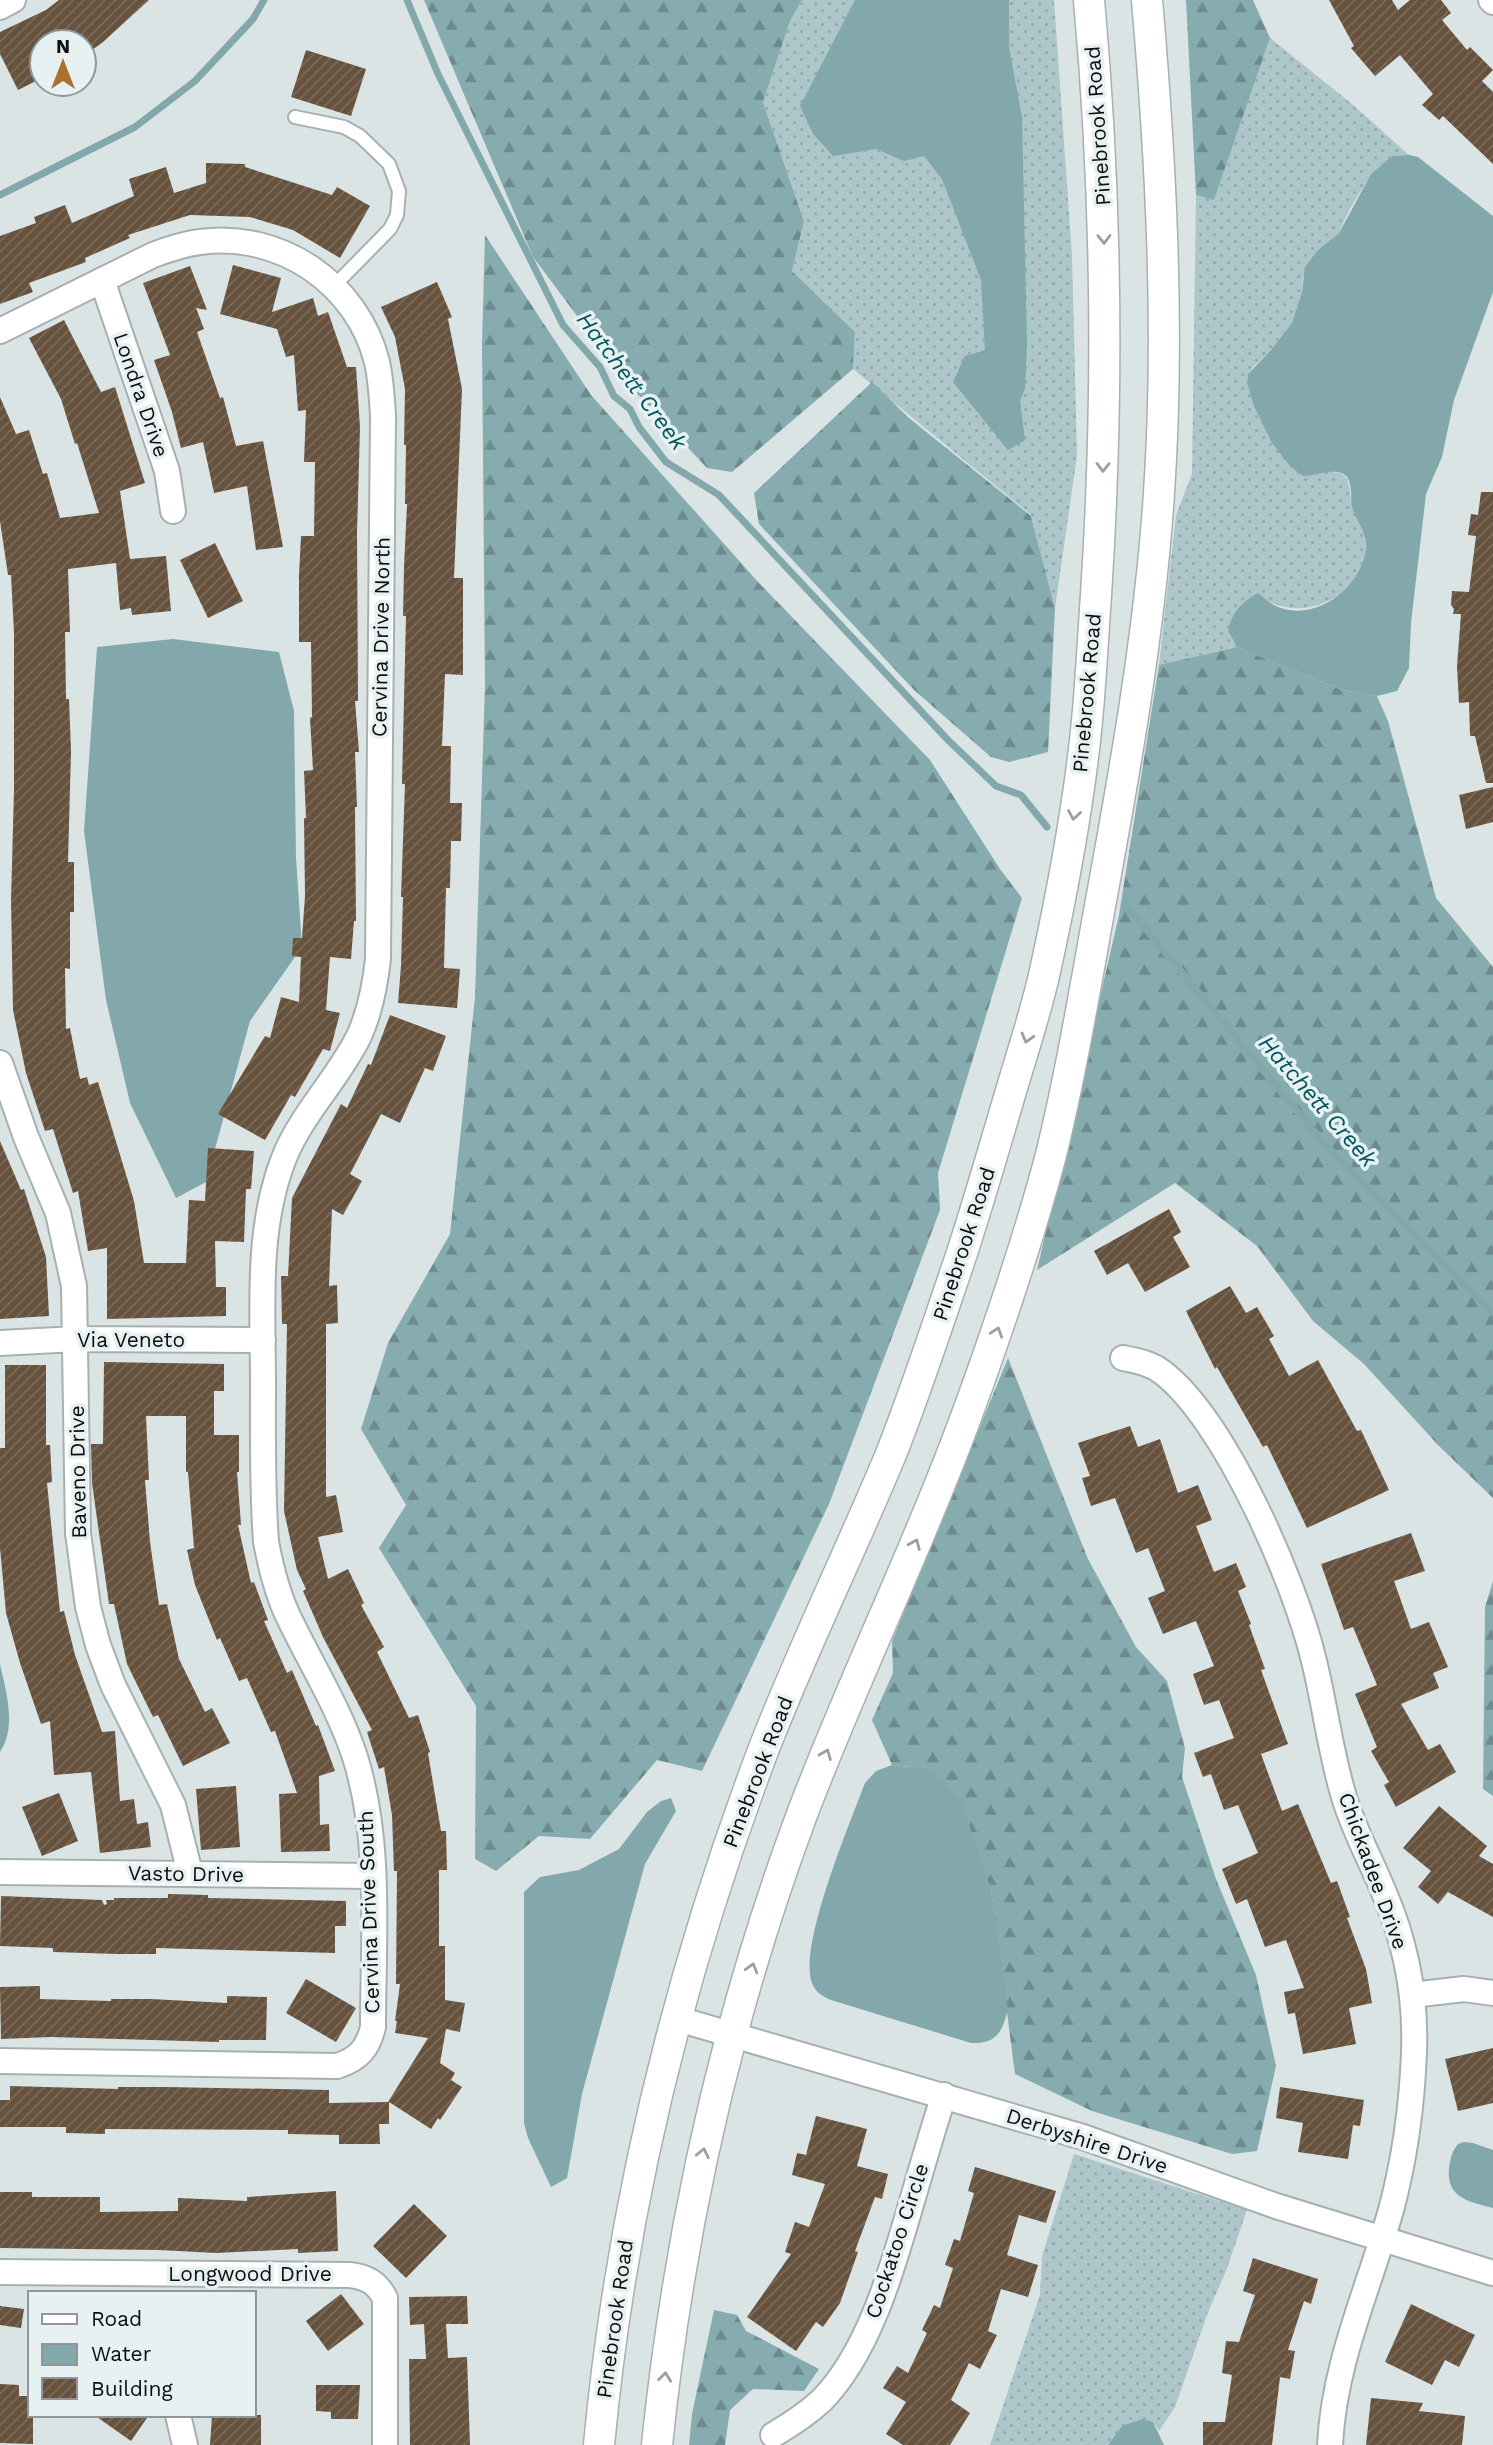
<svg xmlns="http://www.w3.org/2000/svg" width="1493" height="2445" font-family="'Work Sans',sans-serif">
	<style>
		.grass { fill: url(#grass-dots) }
		.forest { fill: url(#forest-firs) }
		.water { fill: #82a8ab }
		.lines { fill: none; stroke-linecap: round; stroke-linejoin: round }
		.stream { stroke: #82a8ab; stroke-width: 7 }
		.building { fill: url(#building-hatch) }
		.service-casing { stroke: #a7b0b1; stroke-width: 16 }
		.minor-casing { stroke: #a7b0b1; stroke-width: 28 }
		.tertiary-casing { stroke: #a7b0b1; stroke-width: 33 }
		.service { stroke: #fff; stroke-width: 12 }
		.minor { stroke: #fff; stroke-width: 24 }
		.tertiary { stroke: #fff; stroke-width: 30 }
		.oneway { stroke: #9d9f9f }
		.labels { text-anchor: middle; stroke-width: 7; stroke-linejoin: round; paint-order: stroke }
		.street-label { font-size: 21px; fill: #0b0e0e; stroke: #e8f1f2 }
		.water-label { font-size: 23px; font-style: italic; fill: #00565c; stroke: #e8f1f2 }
	</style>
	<defs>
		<pattern id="grass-dots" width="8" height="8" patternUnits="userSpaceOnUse" patternTransform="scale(1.75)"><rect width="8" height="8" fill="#adc6c9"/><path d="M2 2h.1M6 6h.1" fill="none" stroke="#94a9ab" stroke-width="1.8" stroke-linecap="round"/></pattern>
		<pattern id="forest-firs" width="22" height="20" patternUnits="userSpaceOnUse" patternTransform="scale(1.75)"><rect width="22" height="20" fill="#87acb0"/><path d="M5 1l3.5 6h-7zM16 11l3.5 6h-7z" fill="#6d8a8e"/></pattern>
		<pattern id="building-hatch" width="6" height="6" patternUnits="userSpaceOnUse" patternTransform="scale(1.75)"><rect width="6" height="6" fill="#66523d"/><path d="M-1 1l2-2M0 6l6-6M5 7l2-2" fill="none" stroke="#7a6b5c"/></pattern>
	</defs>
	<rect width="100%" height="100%" fill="#dbe4e4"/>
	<path class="grass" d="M802,0H1054L1072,256L1077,456L1055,608L1031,515L853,369L855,332L792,271L804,220L763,102L790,21Z
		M1270,38L1352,104L1409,155L1392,156L1371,174L1347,214L1339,233L1317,251L1303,278L1302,292L1292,323L1271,350L1253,367L1248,374L1247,382L1333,472C1353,474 1348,489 1352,504C1356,518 1367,530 1366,544C1364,593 1310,623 1268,601L1228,631L1237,647L1159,665L1176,515L1192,474L1196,195L1214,199Z
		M1074,2154L1247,2210L1226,2271L1208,2312L1175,2407L1159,2431L1153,2422L1122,2426L1108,2445H990L1040,2295L1042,2256Z"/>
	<path class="forest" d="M424,0H802L790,21L763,102L804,221L792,271L855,332L853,369L732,472L707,468L628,384L533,257Z
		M1186,0H1253L1270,38L1214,200L1196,195Z
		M485,235L591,395L759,583L930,760L1000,869L1022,898L938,1173L940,1210L829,1504L702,1771L657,1760L590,1839L539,1836L496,1871L475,1859L476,1706L379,1548L406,1505L361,1429L388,1343L450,1234L475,997L485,685L482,344Z
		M872,382L909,418L1031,516L1055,608L1048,752L1009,762L991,757L914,690L759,524L754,493Z
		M1237,647L1342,690L1377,696L1388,721L1436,898L1493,967V1498L1438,1445L1364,1364L1313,1321L1257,1246L1175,1183L1037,1270L1119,915L1159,665Z
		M1008,1358L1088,1559L1136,1647L1167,1681L1185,1748L1182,1777L1216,1879L1256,1975L1276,2066L1257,2151L1232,2154L1092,2111L1015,2074L991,1889L910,1767L892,1765L872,1720L893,1673L892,1641Z
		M1493,1581V1796L1483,1789L1485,1607Z
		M714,2310L737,2315L746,2331L819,2369L804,2391L753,2389L730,2410L725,2445H689L692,2414Z"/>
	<path class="water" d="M855,0H1009V47L1022,117L1027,345L1025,389L1020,400L1025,440L1008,450L953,382L965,356L985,350L981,280L942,179L924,156L904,161L876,149L833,156L813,134L800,106Z
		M1409,155L1418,157L1493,216V292L1454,400L1442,457L1426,494L1411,623L1409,668L1397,691L1377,696L1342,690L1237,647L1228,631C1232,612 1241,603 1258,593C1265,599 1272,605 1281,608C1319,621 1363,585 1366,547C1367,531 1356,521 1352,507C1350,496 1354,477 1341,473C1330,469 1315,476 1303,476L1291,467L1272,443L1254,406L1247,382L1248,374L1271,350L1292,323L1302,292L1305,267L1317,251L1339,233L1371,174L1392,156Z
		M173,639L279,652L294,711L296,858L302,947L250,1021L206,1182L176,1198L130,1103L106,1000L84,831L97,647Z
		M0,1664C6,1691 17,1727 0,1752Z
		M892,1765L925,1769L944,1781L961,1801L991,1889L1008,2009C1002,2032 997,2044 971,2043L831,2000C822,1996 816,1993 812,1983C798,1946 850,1823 865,1783L876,1771Z
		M671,1798L676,1811L645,1864L582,2094L567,2178L551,2187L528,2138L524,2123V1892L540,1877L579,1870L619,1849L647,1812L661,1801Z
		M1464,2142L1473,2143L1493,2150V2208C1470,2202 1446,2198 1449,2169C1450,2160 1452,2151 1458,2144Z
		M1143,2419L1153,2422L1164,2445H1108L1122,2426Z"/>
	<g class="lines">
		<path class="stream" d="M407,0L438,74L563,325L600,367L614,396L630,409L639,427L666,462L719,495L948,740L996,786L1021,795L1047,827
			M0,195L135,127L195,81L253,19L264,0
			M1125,904L1323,1142L1493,1313"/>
	</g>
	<path class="building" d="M59,0H149L103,42L84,56V42H42V78L18,90L0,54V32L46,10Z
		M1329,0H1392L1398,10L1410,0H1441L1451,13L1442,20L1467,50L1470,47L1493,70L1482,81L1493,92V164L1443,116L1439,120L1422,105L1433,94L1400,55L1375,76L1351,48L1354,46Z
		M306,50L366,69L351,116L291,97Z
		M206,163L245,164V167L332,195L337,187L370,206L340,258L293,230L250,217L190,215L128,235L130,238L85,258L86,262L29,283L33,292L0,304V236L36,223L34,217L65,205L72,223L134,196L129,179L166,167L174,193L206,183Z
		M233,265L281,278L272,312L313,298L318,316L328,312L347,367H356L360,428L357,532L358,701H355L359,752H355L357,807H355L356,921H354L351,959L330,957L326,1010L340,1013L330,1051L323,1049L295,1097L291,1095L265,1140L218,1114L265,1036L270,1038L281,997L299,1002L301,957L292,956L293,938H302L305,896L304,818H306L304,771L313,770L310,718L312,717L311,642H299V575L301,536H314L315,462H304L306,410L298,411L294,355L286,357L277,329L220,314Z
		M190,266L207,310L196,308L204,329L197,332L220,398L223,397L236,446L263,441L283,547L256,550L247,486L214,493L203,442L181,448L172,412L154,360L170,355L143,283Z
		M437,282L452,317L448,319L462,389L454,578H463V675L445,674L442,746H451L450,803H462L461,841H451L450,888H446L444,968L460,969L457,1008L398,1003L401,966L403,897H401L405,784H402L406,616H403L404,567L407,504H405L406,445H404L405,389L395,337L381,307Z
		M64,320L101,392L115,387L145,483L120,491L130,559L166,556L171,611L132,615L131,608L120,610L116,563L68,569L70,632H65L66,699H69L71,751L68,862H74V912H70V969L65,968L66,1029L70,1028L80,1079L87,1077L89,1085L98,1082L134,1201L144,1263H186L189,1200L205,1201L208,1148L254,1151L251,1189H246L244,1242L215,1241L216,1287H226V1316L107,1319V1248L88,1251L78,1191L73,1193L53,1129L45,1131L26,1073L13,1010L11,901L14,790V633L11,575H8L0,521V397L16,434L29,430L43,474L47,473L60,518L99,513L77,443L75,444L61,399L29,338Z
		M1481,492H1493V783H1486L1475,736H1470L1469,702L1459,703L1457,666L1461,614H1453L1454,609L1451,605L1452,591L1469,592L1476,536L1468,535L1471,514L1478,515Z
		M215,543L243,601L208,618L180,560Z
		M1493,787V822L1466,829L1459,795Z
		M390,1015L446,1036L433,1071L425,1068L400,1123L381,1114L350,1174L362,1181L343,1215L332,1209L329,1286L337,1285L338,1323L326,1324V1497L336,1495L343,1532L318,1537L328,1579L348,1569L364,1603L361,1605L384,1647L377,1652L409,1718L418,1715L430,1752L428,1753L441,1831H446L447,1870H439V1946H445V2000L465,2003L460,2032L446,2029L440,2063L455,2073L451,2080L462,2087L440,2120L438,2118L431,2129L389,2102V2124H379L380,2144H339V2135L288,2134V2130L105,2129V2134L66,2133V2127H0V2100H10V2086L118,2089V2087H167L329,2090V2103L388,2102L428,2038L395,2033L397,2021H395L400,1984H396L397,1871H394L392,1815L384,1767L379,1769L367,1732L372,1730L323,1637L303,1591L306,1589L297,1570L284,1511L287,1324H282L281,1276H288L292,1198L341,1104L347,1108L368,1064L371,1065Z
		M0,1141L21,1190L24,1189L46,1257L49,1316L0,1319Z
		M1169,1209L1181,1232L1173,1237L1190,1267L1145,1292L1128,1263L1107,1275L1094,1251Z
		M1230,1286L1246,1313L1257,1307L1274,1336L1269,1339L1289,1376L1318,1360L1357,1431L1361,1430L1389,1490L1307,1528L1267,1445L1263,1447L1217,1367L1215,1369L1186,1311Z
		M104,1362L224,1364V1391H214V1435H239V1472H237L241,1525H238L251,1583L254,1582L268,1620L264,1621L287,1673L292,1670L316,1726L318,1725L335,1771L319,1776L320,1825L329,1824L330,1851L281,1852L279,1794L297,1793L275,1731L271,1732L247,1678L239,1681L220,1638L217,1640L195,1585L187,1550L194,1548L188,1472H186V1416H146L149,1480H145L150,1542L159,1605L167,1604L179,1659L205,1712L212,1708L230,1743L183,1766L158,1715L153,1717L127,1664L114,1604H109L92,1483L91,1444H103Z
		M5,1365H46V1445H50L52,1482L47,1483L60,1612L64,1611L75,1655L102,1732L115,1731L120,1801L134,1799L137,1824L148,1822L151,1847L100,1853L91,1772L54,1775L50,1721L41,1724L20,1663L6,1613L0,1548V1448H5Z
		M1130,1426L1138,1447L1160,1439L1178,1493L1198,1485L1212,1520L1196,1526L1214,1572L1236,1563L1246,1587L1238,1591L1251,1624L1249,1625L1265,1669L1261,1670L1288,1744L1261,1754L1282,1811L1298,1804L1331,1883L1337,1881L1350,1917L1347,1918L1366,1969L1372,2003L1349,2008L1356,2044L1303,2054L1295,2013L1288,2014L1284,1992L1304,1988L1286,1940L1265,1947L1247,1899L1236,1904L1222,1869L1258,1853L1238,1805L1224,1810L1211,1774L1203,1777L1194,1753L1234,1738L1219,1700L1204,1705L1193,1674L1214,1666L1196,1621L1163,1634L1148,1598L1165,1591L1148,1548L1136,1553L1115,1498L1091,1506L1082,1478L1090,1476L1078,1443Z
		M1411,1533L1425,1571L1394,1581L1411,1629L1429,1622L1448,1667L1433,1673L1439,1688L1401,1704L1428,1750L1440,1744L1456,1772L1396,1807L1384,1785L1389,1782L1371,1751L1377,1747L1355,1694L1377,1685L1353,1627L1344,1630L1321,1564Z
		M236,1786L240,1847L201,1850L196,1789Z
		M59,1793L78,1841L42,1856L22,1807Z
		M1439,1806L1487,1846L1479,1856L1493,1864V1917L1448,1892L1438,1904L1418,1887L1431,1871L1403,1848Z
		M168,1894L208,1895V1898L346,1901V1926H335V1953L156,1948V1954H118L53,1952V1948L0,1946L1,1896L102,1900L104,1905L107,1904L106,1900H114V1898H168Z
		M306,1979L356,2008L336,2042L286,2013Z
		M40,1986V1999L111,2001V1999H151L227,2003V1996L267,1997L266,2040H219V2042L51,2037L1,2039L0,1987Z
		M1493,2048V2103L1458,2111L1445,2059Z
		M1280,2087L1364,2100L1360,2126L1353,2125L1348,2159L1298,2152L1303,2123L1276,2118Z
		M816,2116L867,2129L857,2166L888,2174L882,2199L875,2197L855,2251L858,2252L840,2303L823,2327L816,2322L796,2351L747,2317L791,2254L785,2252L795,2222L809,2227L825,2184L792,2175L797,2153L806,2155Z
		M975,2167L1056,2191L1046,2223L1019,2215L1007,2255L1038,2265L1028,2297L1001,2289L988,2331L997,2335L980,2369L969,2363L951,2400L970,2413L950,2445H903L886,2434L906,2402L883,2388L897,2366L908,2373L927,2333L922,2330L934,2305L940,2308L953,2268L945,2265L954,2239L960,2241L974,2193L968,2191Z
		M336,2191L338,2251L298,2253V2249L216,2253L159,2250L0,2248V2192H32V2197H100V2212L178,2211V2198L247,2201V2197Z
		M414,2204L447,2236L406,2278L373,2246Z
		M1253,2258L1318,2279L1311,2304L1304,2301L1288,2350L1295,2351L1290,2379L1280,2377L1272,2445H1203V2422H1225L1232,2375L1222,2373L1226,2341L1239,2342L1255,2295L1243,2291Z
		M341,2294L364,2324L328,2351L306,2321Z
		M467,2296L468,2324H446L448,2358L467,2357L470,2445H410L409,2359H426L424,2324L410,2325L409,2297Z
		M1411,2304L1475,2335L1459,2367L1445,2360L1432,2385L1385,2362Z
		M0,2306L24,2309L21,2328L0,2325Z
		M0,2384L19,2385V2396H30V2415H33V2444L0,2443Z
		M316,2385H360L358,2419H331V2412L316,2411Z
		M1371,2398L1423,2403L1419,2411L1465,2416L1462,2445H1366Z
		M94,2415H149L131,2441Z
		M212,2415H261V2445H210Z"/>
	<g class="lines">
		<g class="service-casing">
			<path id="service" d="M295,117L344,127L360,136L389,164L399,191L397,215L390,229L334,286"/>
		</g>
		<g class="minor-casing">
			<path id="minor" d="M1491,0L1493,2
				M0,7L13,0
				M102,280L167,471L173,511
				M0,331L153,255C169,249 184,244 200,242C280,231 357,283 377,362C381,380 382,398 383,416L378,959C375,986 370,1012 359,1036C338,1079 302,1113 284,1158C256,1229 263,1308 263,1383C263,1436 262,1489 266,1542C271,1568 277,1594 289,1618C311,1664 339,1708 355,1757C382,1843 373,1938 373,2027C368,2048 359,2059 337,2066L0,2061
				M0,1063L26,1137L58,1213L74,1286L78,1533L88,1607L98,1645L113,1685L173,1805L190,1873
				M0,1343L76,1339L263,1340
				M1123,1358C1137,1361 1150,1363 1162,1372C1225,1420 1294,1580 1313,1657C1325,1704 1330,1751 1344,1797C1354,1831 1372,1862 1385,1895C1406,1944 1416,1999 1414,2052C1412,2105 1405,2158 1391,2210C1369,2288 1334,2362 1330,2445
				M0,1872L373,1876
				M1412,1995L1464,1989L1493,1993
				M678,2019L1083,2137L1276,2206L1493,2273
				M0,2272L350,2275C367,2277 377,2283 385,2298V2445
				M178,2415L185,2445
				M773,2435C790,2425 807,2414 821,2401C868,2354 892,2270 910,2208C921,2170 932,2132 944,2095"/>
		</g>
		<g class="tertiary-casing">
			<path id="tertiary" d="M599,2445C621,2210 678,1977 761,1756C800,1654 849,1555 891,1454C916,1391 937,1326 959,1262C979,1202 996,1141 1014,1081C1025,1044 1037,1008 1045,971C1063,889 1079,805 1087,721C1091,679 1093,637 1096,595C1109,396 1107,198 1089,0
				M657,2445C679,2232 726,2019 801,1817C844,1703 897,1592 942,1479C966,1420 987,1360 1007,1300C1023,1252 1038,1204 1051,1155C1071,1073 1085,989 1100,906C1125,770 1150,631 1159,493C1170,331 1161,162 1147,0"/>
		</g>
		<use href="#service" class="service"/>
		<use href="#minor" class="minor"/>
		<use href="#tertiary" class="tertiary"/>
	</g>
	<defs><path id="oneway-chevron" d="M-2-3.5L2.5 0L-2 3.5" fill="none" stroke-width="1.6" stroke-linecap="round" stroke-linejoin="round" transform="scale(1.75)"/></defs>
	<g class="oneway">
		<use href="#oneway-chevron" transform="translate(1104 239) rotate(89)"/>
		<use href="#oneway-chevron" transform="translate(1103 467) rotate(91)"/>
		<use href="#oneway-chevron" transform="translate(1074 815) rotate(99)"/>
		<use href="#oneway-chevron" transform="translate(1027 1038) rotate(106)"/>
		<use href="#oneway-chevron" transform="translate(997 1332) rotate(-71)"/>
		<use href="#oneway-chevron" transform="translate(915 1544) rotate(-67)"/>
		<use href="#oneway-chevron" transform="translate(826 1754) rotate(-68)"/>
		<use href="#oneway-chevron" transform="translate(752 1968) rotate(-74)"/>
		<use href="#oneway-chevron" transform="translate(703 2153) rotate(-78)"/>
		<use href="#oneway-chevron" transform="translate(665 2377) rotate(-83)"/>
	</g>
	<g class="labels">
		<g class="street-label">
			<text transform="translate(1098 126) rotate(-94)" y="7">Pinebrook Road</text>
			<text transform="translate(141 395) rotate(71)" y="7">Londra Drive</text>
			<text transform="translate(381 637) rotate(-89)" y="7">Cervina Drive North</text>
			<text transform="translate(1087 693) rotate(-85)" y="7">Pinebrook Road</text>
			<text transform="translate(964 1244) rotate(-72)" y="7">Pinebrook Road</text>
			<text x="131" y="1347">Via Veneto</text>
			<text transform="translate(78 1472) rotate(-91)" y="7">Baveno Drive</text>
			<text transform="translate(758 1772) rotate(-69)" y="7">Pinebrook Road</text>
			<text transform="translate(1373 1871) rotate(70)" y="7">Chickadee Drive</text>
			<text transform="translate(186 1874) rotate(1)" y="7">Vasto Drive</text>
			<text transform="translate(369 1912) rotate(-92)" y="7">Cervina Drive South</text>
			<text transform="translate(1087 2141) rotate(18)" y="7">Derbyshire Drive</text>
			<text transform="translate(897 2241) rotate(-72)" y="7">Cockatoo Circle</text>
			<text x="250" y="2281">Longwood Drive</text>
			<text transform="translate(615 2319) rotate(-82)" y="7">Pinebrook Road</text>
		</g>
		<g class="water-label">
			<text transform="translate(632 381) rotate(53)" y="8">Hatchett Creek</text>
			<text transform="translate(1318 1101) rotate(49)" y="8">Hatchett Creek</text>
		</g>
	</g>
	<rect x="28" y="2291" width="228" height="126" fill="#e8f1f2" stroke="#909697" stroke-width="2"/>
	<rect x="42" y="2314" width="35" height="10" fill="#ffffff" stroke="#909697" stroke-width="2"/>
	<text x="91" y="2326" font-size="21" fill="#0b0e0e">Road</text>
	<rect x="42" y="2344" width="35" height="21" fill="#82a8ab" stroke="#909697" stroke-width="2"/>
	<text x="91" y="2361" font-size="21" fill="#0b0e0e">Water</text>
	<rect x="42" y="2378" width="35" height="21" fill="url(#building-hatch)" stroke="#909697" stroke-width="2"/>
	<text x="91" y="2396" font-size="21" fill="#0b0e0e">Building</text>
	<g transform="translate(63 63)"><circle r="33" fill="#e8f1f2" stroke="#909697" stroke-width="2"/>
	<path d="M0-5L12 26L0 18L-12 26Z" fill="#a9702e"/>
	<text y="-10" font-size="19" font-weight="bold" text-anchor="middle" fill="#0b0e0e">N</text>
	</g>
</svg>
